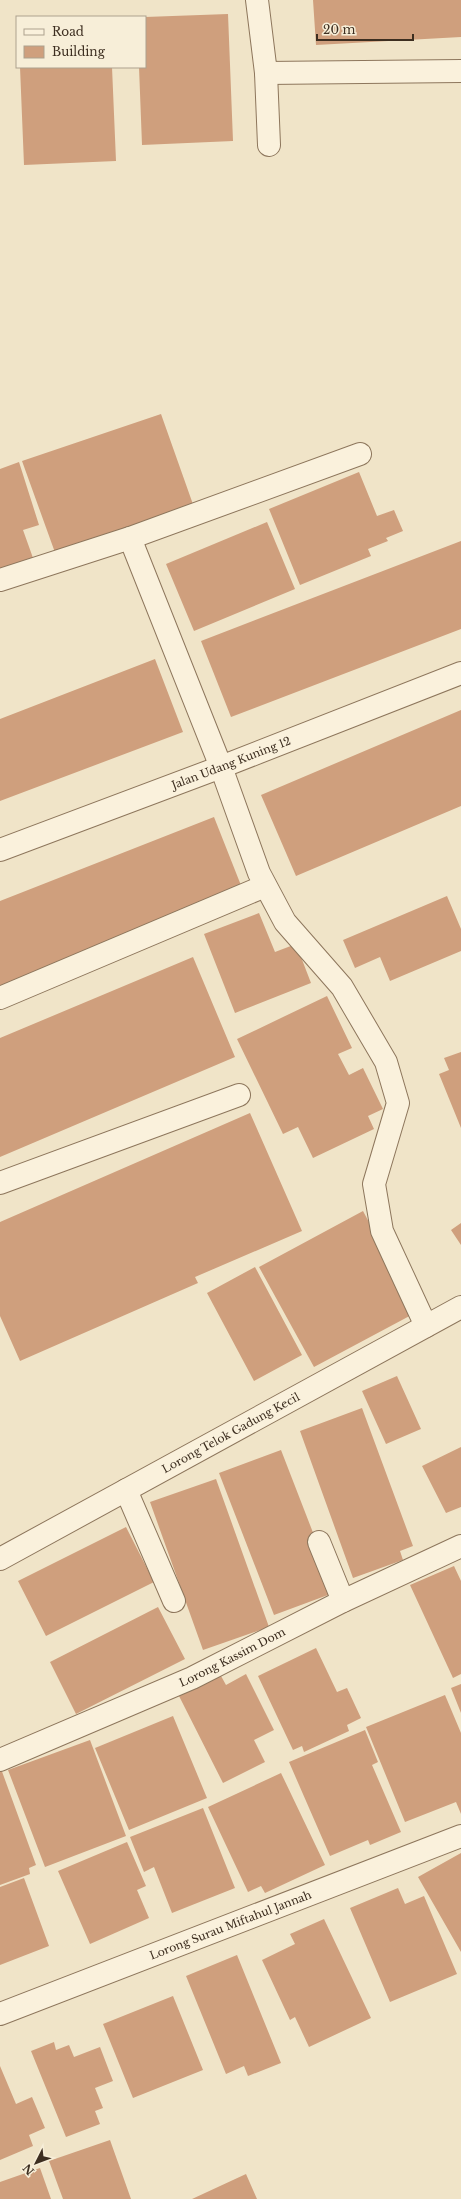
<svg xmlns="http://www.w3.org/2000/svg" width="461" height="2199" font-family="'Libre Baskerville',serif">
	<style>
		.building { fill: #cf9f7d }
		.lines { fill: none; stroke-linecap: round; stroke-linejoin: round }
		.minor-casing { stroke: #8d765c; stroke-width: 24 }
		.minor { stroke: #faf1dc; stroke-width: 22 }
		.labels { text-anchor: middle; stroke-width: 3; stroke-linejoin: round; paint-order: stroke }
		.street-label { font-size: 11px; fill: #3d2e20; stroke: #f7eed8 }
	</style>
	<rect width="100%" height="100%" fill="#f0e4c8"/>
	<path class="building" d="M313,0H461V37L316,45Z
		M228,14L233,141L142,145L139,67H145V17Z
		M20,67H112L116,161L24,165Z
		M161,414L195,510L57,558L22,461Z
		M19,462L39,525L23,530L38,572L0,577V469Z
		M359,472L377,516L394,510L403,531L386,538L388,541L368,549L371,556L300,585L269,509Z
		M267,522L295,589L194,631L166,564Z
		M461,541V629L231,717L201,641Z
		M155,659L183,732L0,801V719Z
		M461,710V806L296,876L261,795Z
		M214,817L244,893L0,988V901Z
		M447,896L461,929V951L390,981L380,957L355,968L343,940Z
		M259,913L275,952L296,944L311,983L235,1013L204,934Z
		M193,957L235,1057L0,1157V1038Z
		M327,996L352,1048L338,1054L349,1075L363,1068L383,1109L368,1116L374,1129L313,1158L298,1127L283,1134L237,1039Z
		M461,1052V1128L439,1074L449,1070L444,1058Z
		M250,1113L302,1231L195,1277L198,1283L20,1361L0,1316V1222Z
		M363,1211L417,1312L314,1367L259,1267Z
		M461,1223V1245L451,1230Z
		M255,1267L302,1355L254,1381L207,1293Z
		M397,1376L421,1429L386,1444L362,1391Z
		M362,1408L413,1546L400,1551L403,1560L353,1578L300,1431Z
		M461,1447V1507L446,1513L422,1466Z
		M281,1450L336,1592L274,1615L219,1473Z
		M216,1479L269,1627L203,1650L150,1502Z
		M126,1527L154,1582L46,1636L18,1581Z
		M454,1566L461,1581V1674L453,1678L410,1585Z
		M158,1607L185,1659L76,1714L50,1662Z
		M316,1648L337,1692L347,1688L361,1718L347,1725L349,1731L304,1752L302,1746L293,1750L258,1676Z
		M246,1674L274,1730L254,1740L265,1762L223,1783L179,1696L221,1676L226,1685Z
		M461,1684V1713L451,1688Z
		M445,1695L461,1733V1814L456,1802L405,1822L366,1727Z
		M173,1716L207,1798L129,1830L95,1748Z
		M365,1730L378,1762L372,1765L401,1832L370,1845L368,1840L330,1856L289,1762Z
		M90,1740L126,1836L45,1867L8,1770Z
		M0,1766L36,1865L29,1868L30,1874L0,1885Z
		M281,1773L325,1865L265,1893L261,1886L248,1892L208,1807Z
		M203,1808L235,1888L172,1913L154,1867L144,1872L130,1837Z
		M127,1842L146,1886L137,1890L149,1918L90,1944L58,1871Z
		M461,1853V1952L418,1877Z
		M24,1878L49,1946L0,1965V1887Z
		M398,1888L405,1904L424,1896L457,1974L390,2002L350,1908Z
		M324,1919L371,2018L309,2047L295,2017L290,2020L262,1960L295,1944L290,1934Z
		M237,1955L281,2063L248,2076L244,2066L226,2074L186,1976Z
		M173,1996L203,2070L133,2098L103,2024Z
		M54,2042L56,2050L69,2045L74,2057L100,2047L113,2081L95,2088L103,2108L95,2111L100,2124L66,2137L31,2051Z
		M0,2066L16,2104L32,2097L45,2128L29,2135L33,2146L0,2160Z
		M110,2140L131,2199H63L49,2161Z
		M40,2168L51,2199H0V2182Z
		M246,2174L257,2199H192Z"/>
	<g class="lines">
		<g class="minor-casing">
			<g id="minor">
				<path d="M257,0L266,73L461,71"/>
				<path d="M266,73L269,145"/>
				<path d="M130,538L360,454"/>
				<path d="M0,580L130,538L221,767L259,873L285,922L342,987L386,1062L398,1103L374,1184L382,1231L426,1326"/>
				<path id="s1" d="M0,850L221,767L461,673"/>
				<path d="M0,998L265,886"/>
				<path d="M0,1183L239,1095"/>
				<path d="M126,1490L174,1601"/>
				<path d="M319,1542L343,1601"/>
				<path id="s2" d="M0,1559L461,1307"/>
				<path id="s3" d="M0,1760L192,1678L343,1601L461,1546"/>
				<path id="s4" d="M0,2014L461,1836"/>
			</g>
		</g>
		<use href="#minor" class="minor"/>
	</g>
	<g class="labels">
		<g class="street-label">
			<text dy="4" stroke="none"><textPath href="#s1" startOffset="247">Jalan Udang Kuning 12</textPath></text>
			<text dy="4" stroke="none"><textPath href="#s2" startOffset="263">Lorong Telok Gadung Kecil</textPath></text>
			<text dy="4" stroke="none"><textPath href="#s3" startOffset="254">Lorong Kassim Dom</textPath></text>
			<text dy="4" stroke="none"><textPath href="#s4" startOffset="247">Lorong Surau Miftahul Jannah</textPath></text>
		</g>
	</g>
	<rect x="16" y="16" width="130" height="52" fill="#f7eed8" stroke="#ada18e"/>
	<rect x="24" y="29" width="20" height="6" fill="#faf1dc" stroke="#ada18e"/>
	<text x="52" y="36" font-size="12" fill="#3d2e20">Road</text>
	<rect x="24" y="46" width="20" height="12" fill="#cf9f7d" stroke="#ada18e"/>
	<text x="52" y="56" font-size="12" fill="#3d2e20">Building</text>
	<g transform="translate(36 2163) rotate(228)" stroke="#f7eed8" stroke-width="3" paint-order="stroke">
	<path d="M0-3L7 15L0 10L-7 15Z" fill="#3d2e20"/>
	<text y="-6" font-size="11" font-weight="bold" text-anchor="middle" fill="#3d2e20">N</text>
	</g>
	<path d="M317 34v6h96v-6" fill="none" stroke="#3d2e20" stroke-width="2"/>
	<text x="323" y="34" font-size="12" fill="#3d2e20" stroke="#f7eed8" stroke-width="3" paint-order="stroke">20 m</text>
</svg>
